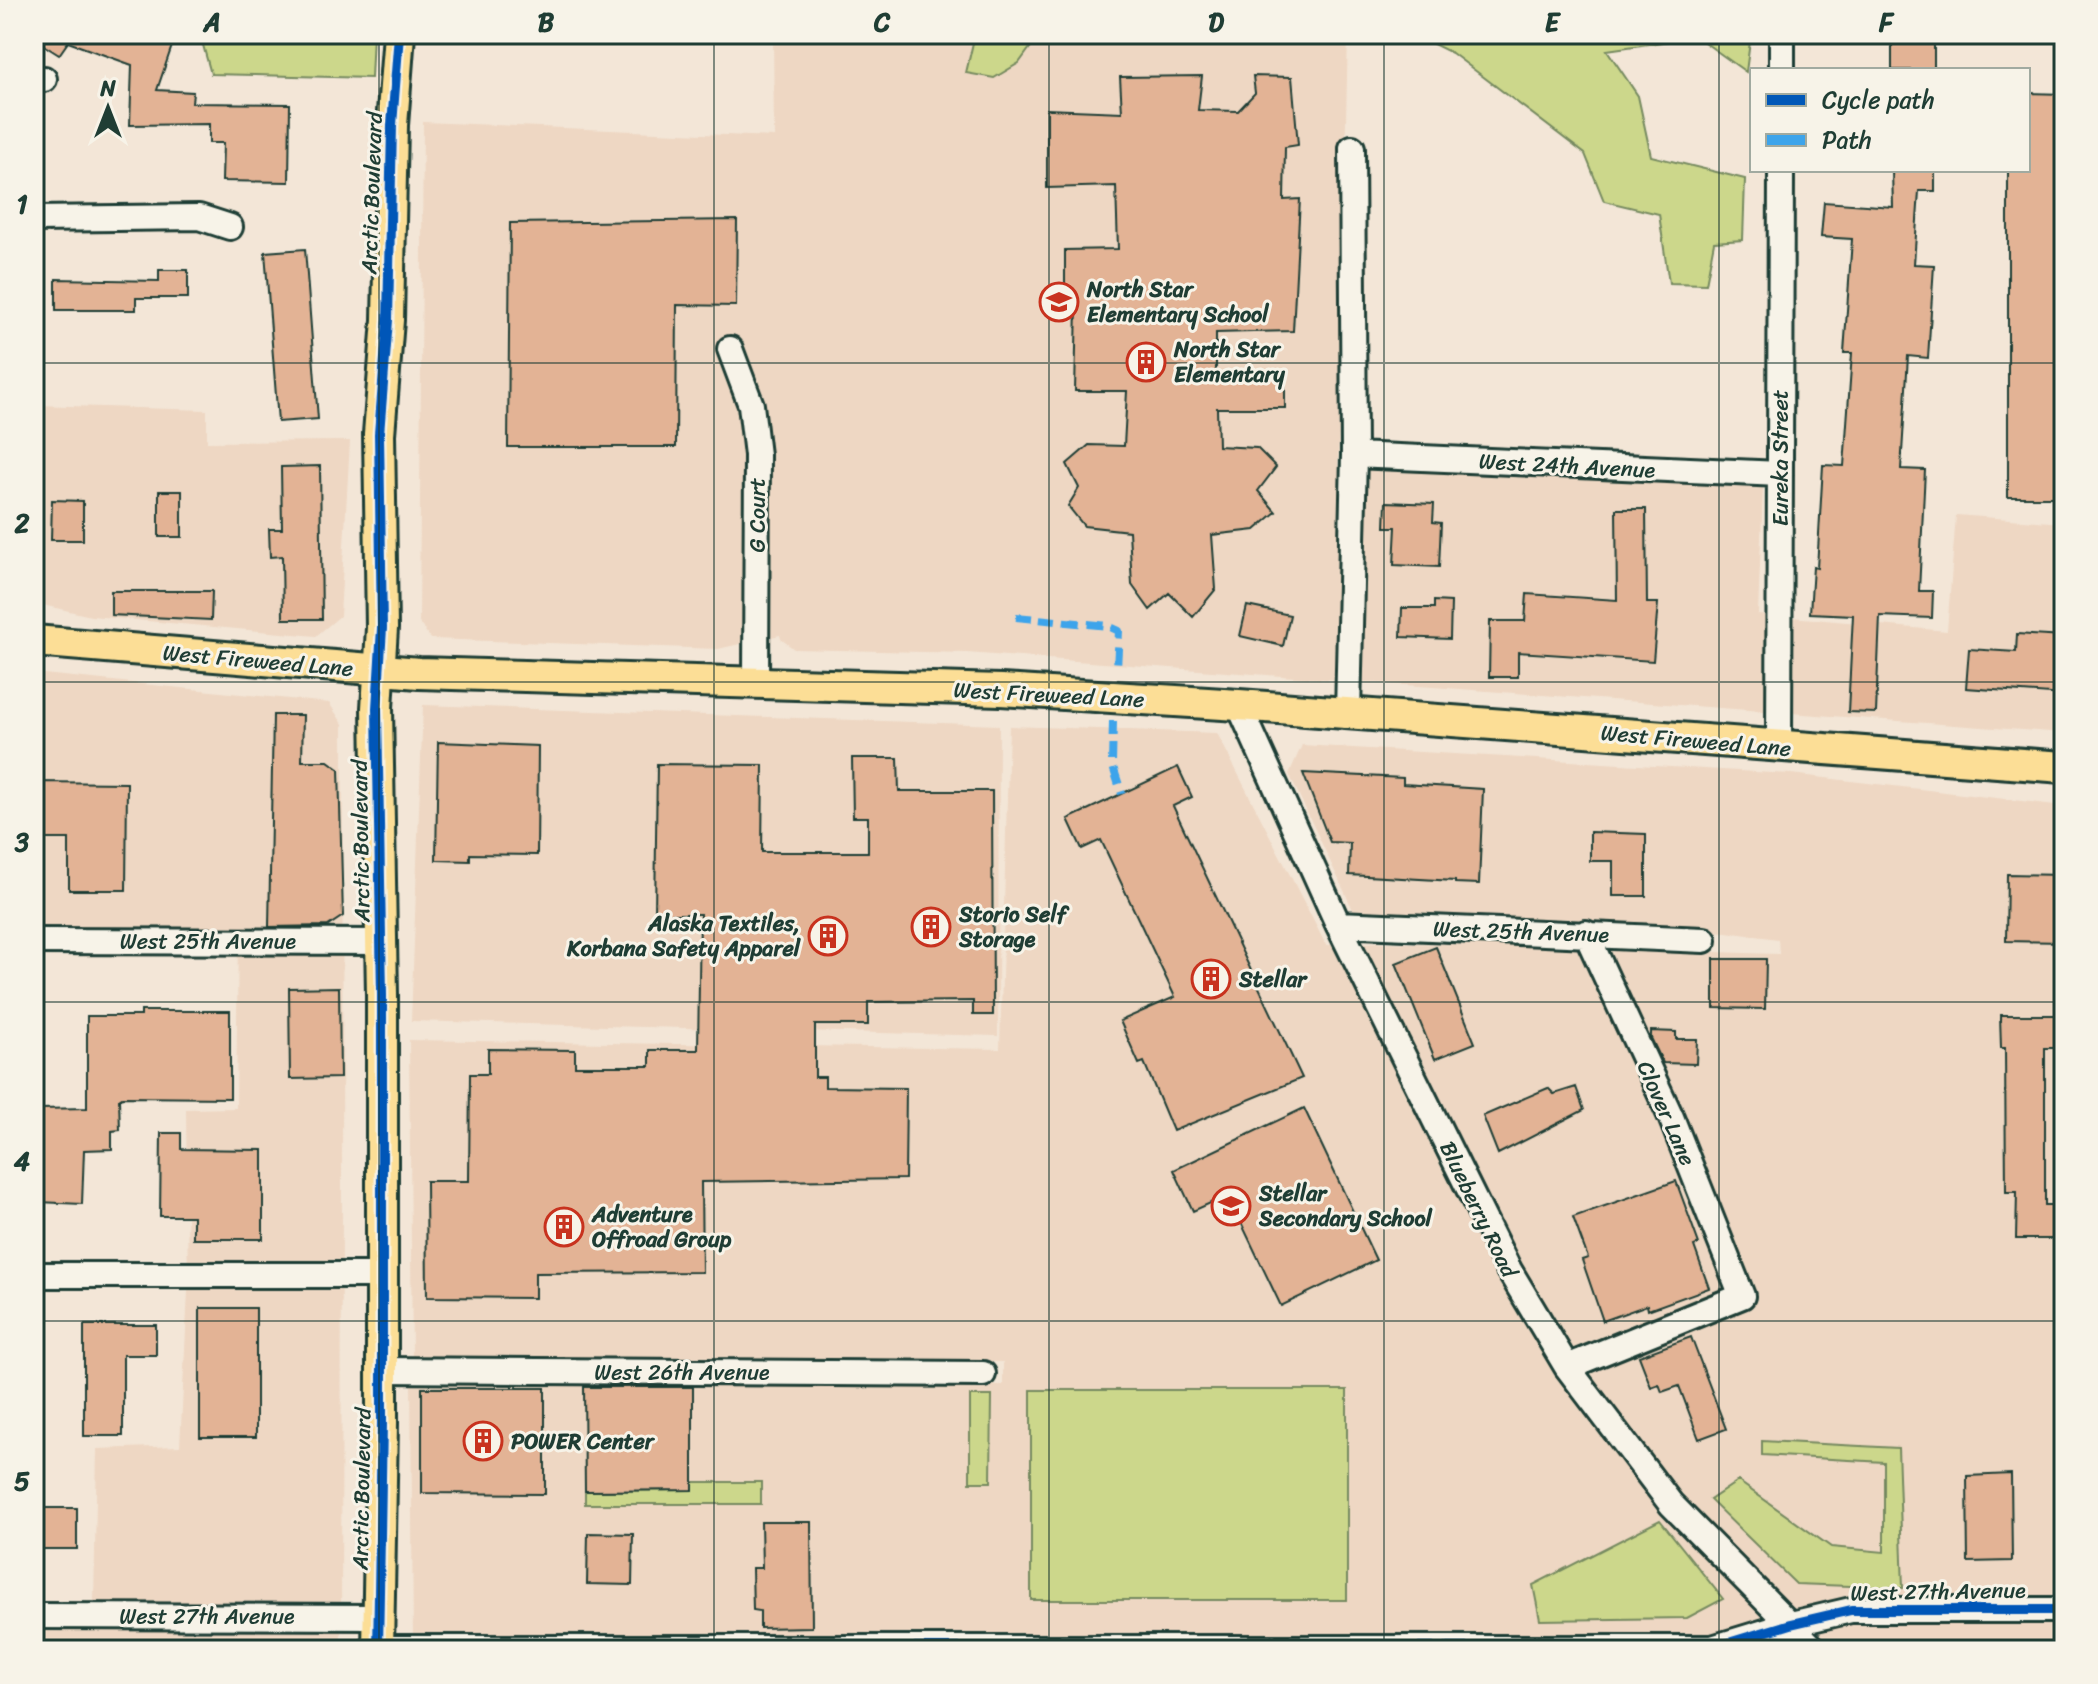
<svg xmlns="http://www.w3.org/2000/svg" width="2098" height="1684" font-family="Sriracha,sans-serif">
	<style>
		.built { fill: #eed7c3 }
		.green { fill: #ccd78b; stroke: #768a60; stroke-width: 2 }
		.building { fill: #e3b395; stroke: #1f3d34; stroke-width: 2 }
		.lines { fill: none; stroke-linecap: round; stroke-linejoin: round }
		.minor-casing { stroke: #1f3d34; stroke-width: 30 }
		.major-casing { stroke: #1f3d34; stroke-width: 36 }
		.minor { stroke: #f7f3e8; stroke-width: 24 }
		.major { stroke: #fcde96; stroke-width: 30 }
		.quiet { stroke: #3da4eb; stroke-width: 8; stroke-dasharray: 16 8; stroke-linecap: butt }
		.cycleway-casing { stroke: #f7f3e8; stroke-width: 15 }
		.cycleway { stroke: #0057b8; stroke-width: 10 }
		.grid { fill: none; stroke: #1f3d34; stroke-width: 2; stroke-opacity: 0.55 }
		.labels { text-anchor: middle; stroke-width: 6; stroke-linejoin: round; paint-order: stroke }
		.street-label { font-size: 22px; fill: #1f3d34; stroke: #f7f3e8 }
		.poi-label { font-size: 22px; font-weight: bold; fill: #1f3d34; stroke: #f7f3e8; text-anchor: start }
		.neatline { fill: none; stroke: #1f3d34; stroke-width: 3 }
		.grid-label { font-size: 26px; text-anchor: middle; font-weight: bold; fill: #1f3d34 }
	</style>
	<rect width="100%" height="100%" fill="#f3e6d7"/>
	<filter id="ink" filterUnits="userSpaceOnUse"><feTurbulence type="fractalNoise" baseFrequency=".0125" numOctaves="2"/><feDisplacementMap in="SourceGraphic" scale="16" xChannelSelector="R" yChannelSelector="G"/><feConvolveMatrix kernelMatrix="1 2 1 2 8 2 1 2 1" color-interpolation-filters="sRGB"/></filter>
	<g filter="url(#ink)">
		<path class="built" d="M773,34H1348L1338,466L1763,488L1758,614L1947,631L1956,515L2064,523V733L967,653L794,649L781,639L780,635L718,649L431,639L419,623L423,122L774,137Z
			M34,405L207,410V442L350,441L340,616L316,636L91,616L34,603Z
			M34,673L329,703L343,724L341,1650H34V1628L187,1631L94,1601L97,1449L180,1446L188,1291L186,1109L236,1108L238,934L34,931Z
			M423,705L999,725L998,1036L411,1021Z
			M1009,726L1217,733L1326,945L1378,942L1779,954L1778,939L1726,932L1354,912L1289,774L1302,745L1791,774L2064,806V1650H413L411,1380L692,1379L1003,1385V1362L412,1358L409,1040L1000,1049Z"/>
		<path class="green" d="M200,34H373L371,78L211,74Z
			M975,34H1040L1019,63L994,78L966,73Z
			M1413,34H1751L1746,72L1697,37L1607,50L1638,96L1651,156L1745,179L1743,240L1714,242L1706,284L1669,283L1659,214L1604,201L1585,154L1452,53Z
			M1031,1390H1347V1600H1031Z
			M970,1396H992L991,1482H970Z
			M1762,1441L1898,1448L1903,1588L1796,1584L1710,1500L1738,1481L1831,1547L1884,1552V1462L1762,1455Z
			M693,1482H761V1504H585V1491L693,1490Z
			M1660,1520L1723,1599L1687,1618L1540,1620L1533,1585Z"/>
		<path class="building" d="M34,34H176L157,90L193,92L192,103L290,104L289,182L222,181L223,143H209V124L130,125L132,65L68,42L59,55L34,39Z
			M1892,34H1934V70H1892Z
			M1202,76L1198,110L1238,111L1255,93L1253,76L1292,77L1298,145L1285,147L1284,200L1300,199L1293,331L1216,333V376H1285V408H1217L1218,446L1257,448L1276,467L1258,491L1276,512L1255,530L1212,535L1216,589L1193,617L1169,593L1150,610L1132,585L1129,531L1084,526L1068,506L1079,488L1067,464L1089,445L1124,446L1127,391H1075L1077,306H1065V250L1118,249L1116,186L1047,188V109L1122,112L1120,77Z
			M2028,93L2064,94V497H2008V170H2028Z
			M1892,170H1935V191H1919L1914,264L1934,265L1928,358L1908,356L1901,469L1925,470L1919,591H1933L1932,618L1880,616L1876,713L1848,712L1853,615L1810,613L1813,567L1817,568L1823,465L1844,466L1852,353H1844L1852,239L1821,237L1824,202L1893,207Z
			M737,220L736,306L677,305L676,447H508L510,223Z
			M305,249L318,419L278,422L265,252Z
			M159,270H188V298H136V310H56V279L159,281Z
			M320,466L322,619H283L282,556L270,557L269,529H282L281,467Z
			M159,491H182V537H159Z
			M52,500L83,501V540H51Z
			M1386,502L1434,504L1433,522L1441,523L1439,567L1394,565L1396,527H1385Z
			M1616,509H1646L1647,603H1658L1653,661L1518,652V677H1489L1490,621H1525L1527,594L1617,600Z
			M111,591H212L211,620L111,615Z
			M1434,601L1451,602L1450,639L1401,637L1402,608H1434Z
			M1247,606L1290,615L1283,646L1240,636Z
			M2017,634L2064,637V695L1966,688L1969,649L2016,652Z
			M273,715H303L302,761H328L339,769L343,916L328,926L269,927Z
			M438,742L538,746L537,855L470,854V861L436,860Z
			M852,758H898L899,791H992L993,1015H973V1001L868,1002V1025H815V1077H825V1087L906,1088L905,1179L701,1182L702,1272L535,1273V1298L427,1297L426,1181H469L470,1074H488V1049L575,1050V1066H650V1050H698L700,914H655L657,764L763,765L762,852H868V817H853Z
			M1178,767L1192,797L1173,806L1302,1078L1173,1131L1144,1062L1139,1064L1120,1021L1175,997L1101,840L1082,849L1068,819Z
			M1303,773L1403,778V784L1483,789L1479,884L1455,883V881L1349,875L1350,843L1330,842Z
			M34,782L127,783L126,890H69V839H34Z
			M1590,832L1646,834V896H1613V861H1590Z
			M2007,874L2064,875V942L2006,941Z
			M1436,947L1475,1043L1435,1059L1396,963Z
			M1714,959H1766L1765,1009L1714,1008Z
			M339,987L340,1078L290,1079L289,988Z
			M141,1011H230V1098L122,1097L119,1099L120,1130L112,1131V1149L84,1150L82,1204L39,1202L40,1109L87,1108V1016H141Z
			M2000,1015H2064V1048H2045V1205H2064V1239H2016L2017,1192H2006L2005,1048H2001Z
			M1651,1031L1676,1032V1039H1697L1696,1064L1663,1063L1651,1038Z
			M1576,1087L1584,1110L1498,1154L1483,1116L1548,1088L1554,1094Z
			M1304,1108L1376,1260L1281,1306L1228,1195L1193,1211L1174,1170Z
			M161,1133H181V1149L263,1150V1239H193V1216H160Z
			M1676,1181L1699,1244L1694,1246L1709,1288L1648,1310L1647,1305L1603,1321L1582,1260L1588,1258L1573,1217Z
			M200,1308H256V1437H200Z
			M84,1325H156V1355H123V1436H84Z
			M1691,1337L1726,1429L1699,1439L1679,1386L1662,1392L1659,1384L1651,1387L1639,1356Z
			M584,1387H693V1490L585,1491Z
			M422,1388H545V1494L422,1493Z
			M2011,1474L2012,1561L1968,1562L1967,1476Z
			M34,1508H77V1549H34Z
			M761,1522H811L812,1627L760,1628V1611L753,1610L752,1568H762Z
			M588,1533L633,1534L632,1585L587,1584Z"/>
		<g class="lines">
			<g class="minor-casing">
				<path id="minor" d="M1782,70V34
					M34,79H44
					M34,219L199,217L230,227
					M730,349L751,405L757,455L756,684
					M1354,455L1780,474
					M1239,705L1338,924L1509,1270L1567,1367L1671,1504L1815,1650
					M1348,713L1354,455L1352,148
					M1779,747L1781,170
					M1338,924L1704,940
					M34,941L381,942
					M34,1275H382
					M1567,1367L1742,1296L1671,1117L1586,933
					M382,1370L983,1374
					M34,1616L380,1617
					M378,1648H1712L1791,1624L1851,1610H2064"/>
			</g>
			<g class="major-casing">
				<path id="major" d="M34,641L419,673L1001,690L1239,705L2064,767
					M378,1650L382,1423V995L377,708L382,628L379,434L388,320L392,125L399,34"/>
			</g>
			<use href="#minor" class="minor"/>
			<use href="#major" class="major"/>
			<path class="quiet" d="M1016,617L1108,626L1119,631L1117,668
				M1113,721L1112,764L1122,794"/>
			<g class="cycleway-casing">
				<path id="cycleway" d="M378,1648H1712L1791,1624L1851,1610H2064
					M378,1650L382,1423V995L377,708L382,628L379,434L388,320L392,125L399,34"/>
			</g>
			<use href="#cycleway" class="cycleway"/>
		</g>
	</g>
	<path class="grid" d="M379,34V1650M714,34V1650M1049,34V1650M1384,34V1650M1719,34V1650M34,363H2064M34,682H2064M34,1002H2064M34,1321H2064"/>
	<defs>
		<g id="school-ring" transform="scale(2)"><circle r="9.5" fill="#f7f3e8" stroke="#c8321e" stroke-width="1.5"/><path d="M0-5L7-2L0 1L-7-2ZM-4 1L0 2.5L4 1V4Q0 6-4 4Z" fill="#c8321e"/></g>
		<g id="building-ring" transform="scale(2)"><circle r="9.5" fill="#f7f3e8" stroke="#c8321e" stroke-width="1.5"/><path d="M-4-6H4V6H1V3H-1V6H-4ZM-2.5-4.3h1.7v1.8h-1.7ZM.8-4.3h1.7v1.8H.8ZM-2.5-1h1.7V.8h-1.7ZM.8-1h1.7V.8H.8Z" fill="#c8321e"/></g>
	</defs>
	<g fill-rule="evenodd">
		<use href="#school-ring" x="1059" y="302"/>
		<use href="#building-ring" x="1146" y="362"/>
		<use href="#building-ring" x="931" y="927"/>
		<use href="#building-ring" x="828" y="936"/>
		<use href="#building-ring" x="1211" y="979"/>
		<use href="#school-ring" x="1231" y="1206"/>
		<use href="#building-ring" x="564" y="1227"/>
		<use href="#building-ring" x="483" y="1441"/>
	</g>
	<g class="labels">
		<g class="street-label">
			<text transform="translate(371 193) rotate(-88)" y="8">Arctic Boulevard</text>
			<text transform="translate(1780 458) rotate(-90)" y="8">Eureka Street</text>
			<text transform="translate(1567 465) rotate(3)" y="8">West 24th Avenue</text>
			<text transform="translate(757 515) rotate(-90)" y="8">G Court</text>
			<text transform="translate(258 660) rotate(5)" y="8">West Fireweed Lane</text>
			<text transform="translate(1049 694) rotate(3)" y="8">West Fireweed Lane</text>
			<text transform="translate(1696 740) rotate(5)" y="8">West Fireweed Lane</text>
			<text transform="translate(360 841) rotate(-91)" y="8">Arctic Boulevard</text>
			<text transform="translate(1521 931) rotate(2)" y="8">West 25th Avenue</text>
			<text x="208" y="949">West 25th Avenue</text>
			<text transform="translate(1667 1113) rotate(66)" y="8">Clover Lane</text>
			<text transform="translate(1479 1209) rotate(64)" y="8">Blueberry Road</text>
			<text x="682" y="1380">West 26th Avenue</text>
			<text transform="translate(361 1489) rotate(-89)" y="8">Arctic Boulevard</text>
			<text transform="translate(1938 1591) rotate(-1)" y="8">West 27th Avenue</text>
			<text x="207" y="1624">West 27th Avenue</text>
		</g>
		<g class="poi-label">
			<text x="1087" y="297">North Star<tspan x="1087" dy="25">Elementary School</tspan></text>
			<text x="1174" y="357">North Star<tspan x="1174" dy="25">Elementary</tspan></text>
			<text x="959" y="922">Storio Self<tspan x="959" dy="25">Storage</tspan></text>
			<text x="800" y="931" text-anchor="end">Alaska Textiles,<tspan x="800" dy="25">Korbana Safety Apparel</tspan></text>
			<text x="1239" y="987">Stellar</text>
			<text x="1259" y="1201">Stellar<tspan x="1259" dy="25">Secondary School</tspan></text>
			<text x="592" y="1222">Adventure<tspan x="592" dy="25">Offroad Group</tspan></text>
			<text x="511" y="1449">POWER Center</text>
		</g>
	</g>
	<rect width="2098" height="1684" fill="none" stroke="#f7f3e8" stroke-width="88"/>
	<rect x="1750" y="68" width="280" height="104" fill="#f7f3e8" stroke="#a1aaa0" stroke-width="2"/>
	<rect x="1766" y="94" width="40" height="12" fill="#0057b8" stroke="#a1aaa0" stroke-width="2"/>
	<text x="1822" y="108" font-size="24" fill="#1f3d34">Cycle path</text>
	<rect x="1766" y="134" width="40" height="12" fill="#3da4eb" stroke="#a1aaa0" stroke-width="2"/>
	<text x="1822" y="148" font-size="24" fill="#1f3d34">Path</text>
	<g transform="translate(108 108)" stroke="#f7f3e8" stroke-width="6" paint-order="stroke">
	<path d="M0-6L14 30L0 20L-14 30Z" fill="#1f3d34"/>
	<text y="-12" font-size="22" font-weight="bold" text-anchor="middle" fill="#1f3d34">N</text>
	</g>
	<rect x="44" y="44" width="2010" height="1596" class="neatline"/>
	<g class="grid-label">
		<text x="212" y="31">A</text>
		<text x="546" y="31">B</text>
		<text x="882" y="31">C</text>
		<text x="1216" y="31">D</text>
		<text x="1552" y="31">E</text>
		<text x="1886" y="31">F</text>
		<text x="22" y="213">1</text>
		<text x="22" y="532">2</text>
		<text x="22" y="851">3</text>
		<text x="22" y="1170">4</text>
		<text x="22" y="1490">5</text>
	</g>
</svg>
